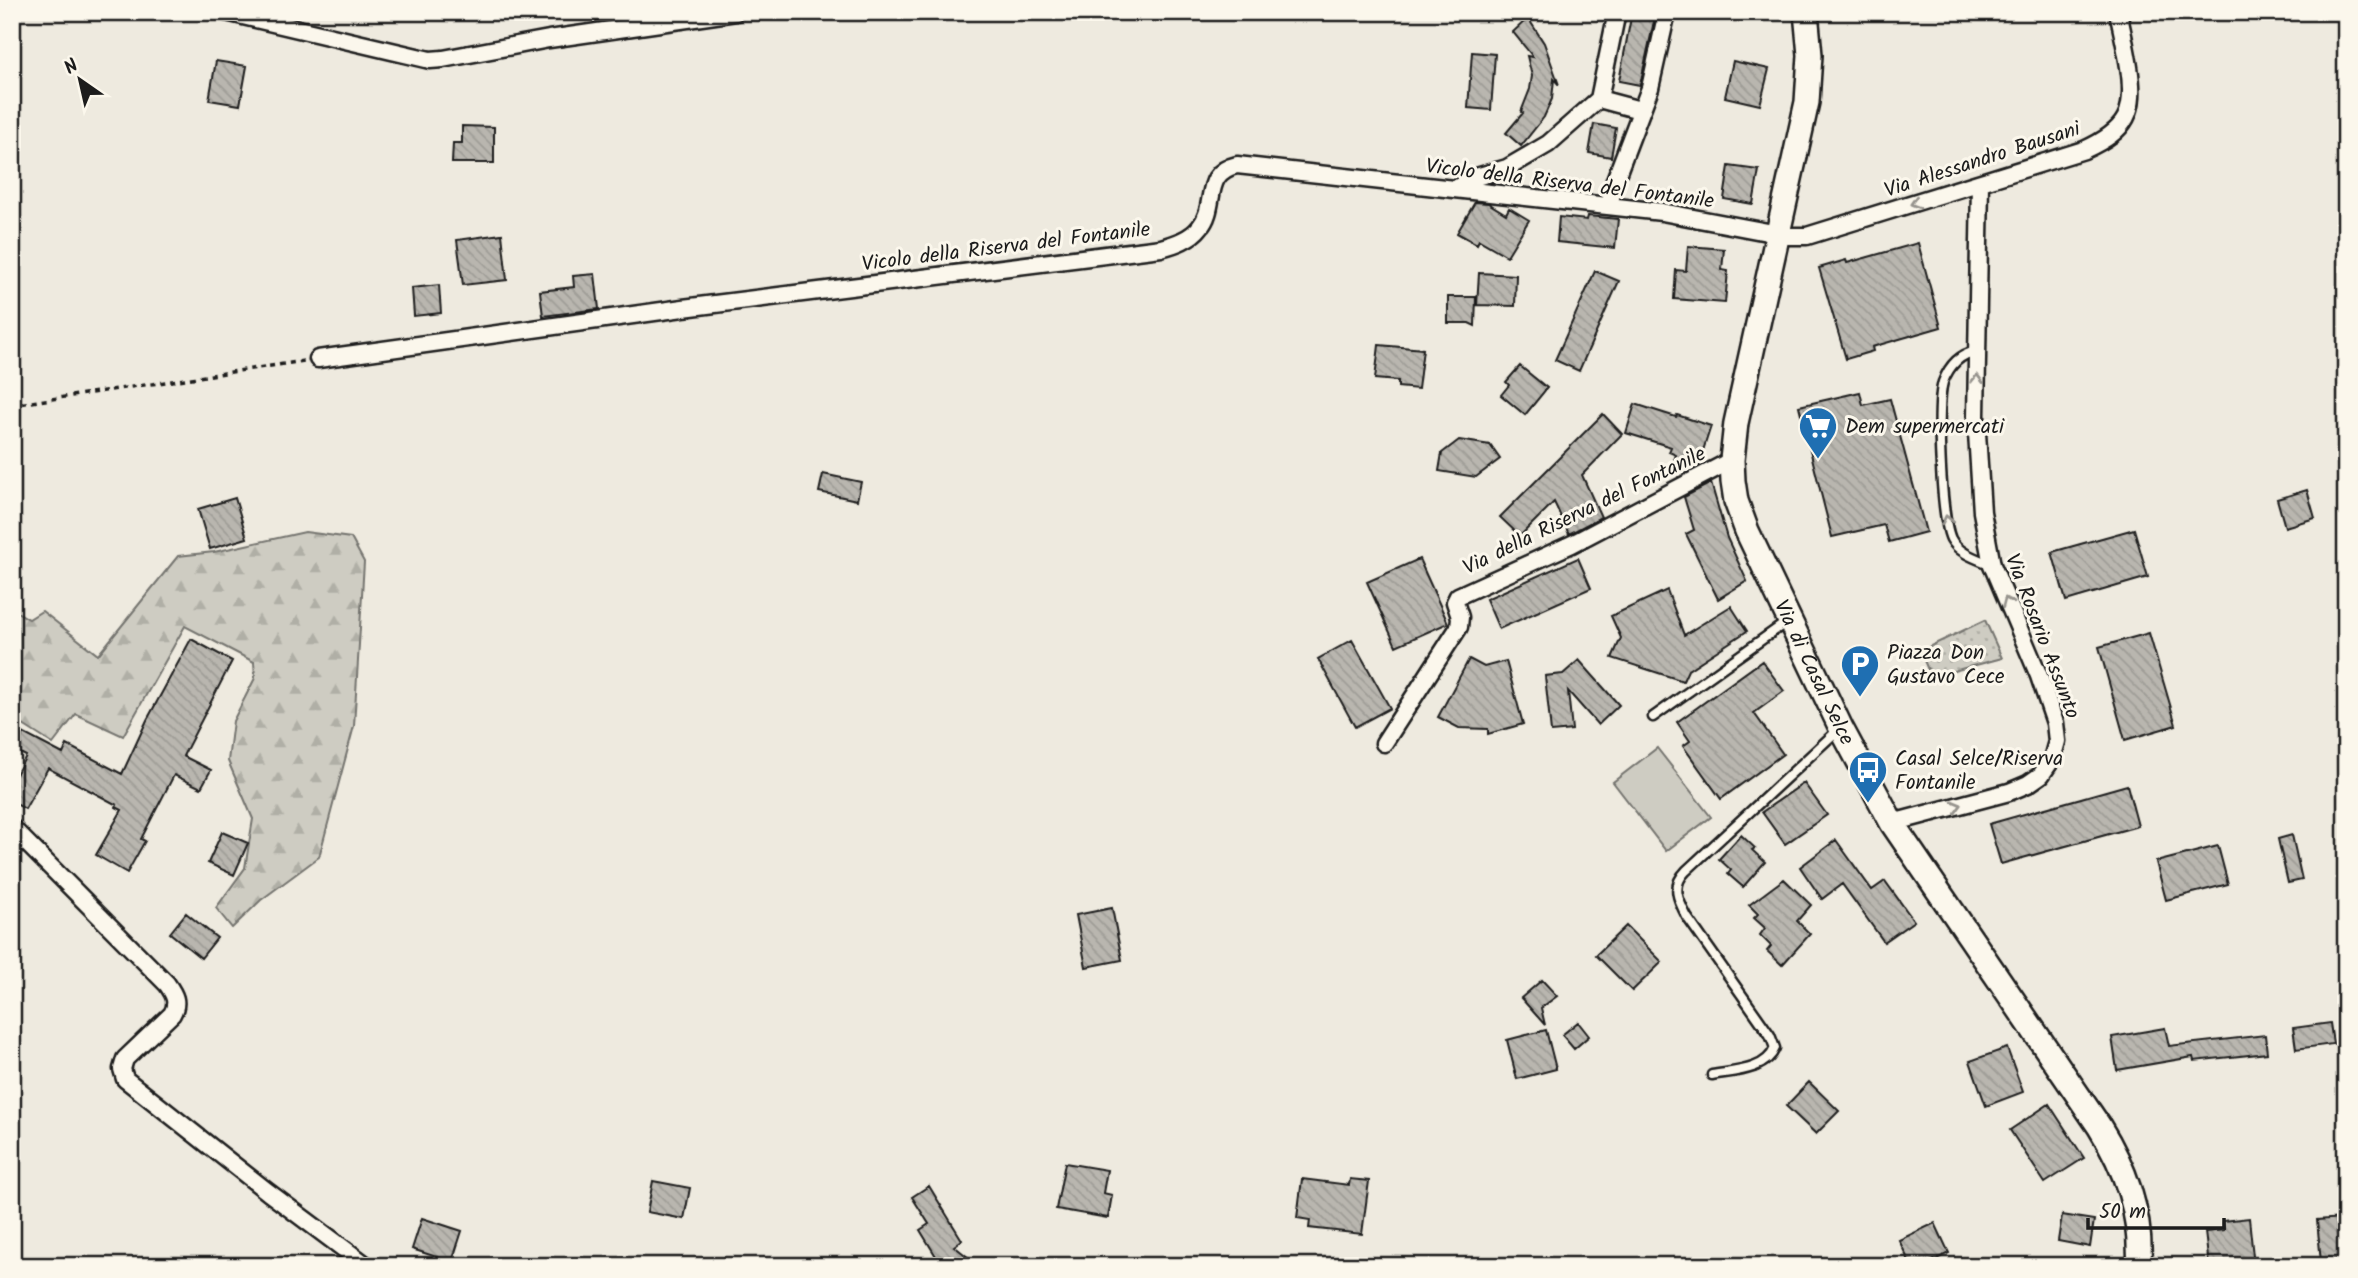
<svg xmlns="http://www.w3.org/2000/svg" width="2358" height="1278" font-family="Kalam,sans-serif">
	<style>
		.forest { fill: url(#forest-firs); stroke: #75746f; stroke-width: 2 }
		.park { fill: url(#park-dots); stroke: #75746f; stroke-width: 2 }
		.pitch { fill: #ceccc2; stroke: #75746f; stroke-width: 2 }
		.building { fill: url(#building-back-hatch); stroke: #1c1c1c; stroke-width: 2 }
		.lines { fill: none; stroke-linecap: round; stroke-linejoin: round }
		.service-casing { stroke: #1c1c1c; stroke-width: 13 }
		.minor-casing { stroke: #1c1c1c; stroke-width: 21 }
		.secondary-casing { stroke: #1c1c1c; stroke-width: 28 }
		.path { stroke: #1c1c1c; stroke-width: 3.5; stroke-dasharray: 5 5; stroke-linecap: butt }
		.service { stroke: #fbf7ec; stroke-width: 8 }
		.minor { stroke: #fbf7ec; stroke-width: 16 }
		.secondary { stroke: #fbf7ec; stroke-width: 23 }
		.oneway { stroke: #97948e }
		.labels { text-anchor: middle; stroke-width: 6; stroke-linejoin: round; paint-order: stroke }
		.street-label { font-size: 21px; fill: #1c1c1c; stroke: #fbf7ec }
		.poi-label { font-size: 21px; fill: #1c1c1c; stroke: #fbf7ec; text-anchor: start }
	</style>
	<defs>
		<pattern id="forest-firs" width="22" height="20" patternUnits="userSpaceOnUse" patternTransform="scale(1.75)"><rect width="22" height="20" fill="#ceccc2"/><path d="M5 1l3.5 6h-7zM16 11l3.5 6h-7z" fill="#b0afa6"/></pattern>
		<pattern id="park-dots" width="8" height="8" patternUnits="userSpaceOnUse" patternTransform="scale(1.75)"><rect width="8" height="8" fill="#ceccc2"/><path d="M2 2h.1M6 6h.1" fill="none" stroke="#b0afa6" stroke-width="1.8" stroke-linecap="round"/></pattern>
		<pattern id="building-back-hatch" width="6" height="6" patternUnits="userSpaceOnUse" patternTransform="scale(1.75)"><rect width="6" height="6" fill="#b9b6af"/><path d="M-1 5l2 2M0 0l6 6M5-1l2 2" fill="none" stroke="#9e9c96"/></pattern>
	</defs>
	<rect width="100%" height="100%" fill="#eeeadf"/>
	<filter id="ink" filterUnits="userSpaceOnUse"><feTurbulence type="fractalNoise" baseFrequency=".0143" numOctaves="2"/><feDisplacementMap in="SourceGraphic" scale="14" xChannelSelector="R" yChannelSelector="G"/><feConvolveMatrix kernelMatrix="1 2 1 2 8 2 1 2 1" color-interpolation-filters="sRGB"/></filter>
	<g filter="url(#ink)">
		<path class="forest" d="M305,532L351,538L364,562L354,726L319,857L261,900L232,928L216,908L245,868L253,819L228,761L233,721L255,678L254,662L185,626L123,736L76,714L53,744L12,718V609L29,619L42,611L98,655L178,556L214,552Z"/>
		<path class="park" d="M1985,620L2002,658L1931,677L1920,651Z"/>
		<path class="pitch" d="M1657,748L1711,817L1666,851L1613,782Z"/>
		<path class="building" d="M1632,12H1656L1640,85L1619,81Z
			M1528,18L1544,43L1559,85L1554,79L1552,99L1544,117L1521,146L1506,133L1523,113L1521,112L1530,89L1532,76L1527,56L1533,57L1513,32Z
			M1472,52L1495,54L1491,110L1468,108Z
			M216,61L247,66L240,105L209,100Z
			M1733,61L1769,69L1760,105L1725,97Z
			M1594,124L1616,128L1611,157L1589,153Z
			M462,126L494,127V163H452L453,143H462Z
			M1729,166L1759,170L1753,204L1724,199Z
			M1475,202L1488,203L1506,214L1509,208L1529,220L1507,256L1479,240L1477,244L1457,233Z
			M1588,216L1618,219L1615,248L1557,242L1559,217L1587,220Z
			M502,234L507,280L463,285L457,240Z
			M1918,243L1941,327L1872,347L1873,351L1846,359L1819,268L1846,260L1847,263Z
			M1688,246L1724,249L1722,270L1728,271L1725,303L1674,299L1676,270L1686,271Z
			M1595,271L1619,281L1579,371L1555,360Z
			M1479,273L1516,275L1515,306L1477,305Z
			M595,274L599,309L543,316L540,291L574,287L573,276Z
			M439,285L441,313L414,316L412,288Z
			M1448,297H1476L1475,326L1469,323H1448Z
			M1379,345L1423,349L1418,389L1398,387V381L1375,379Z
			M1520,366L1547,388L1525,415L1501,395L1509,385L1506,382Z
			M1860,392L1863,405L1890,399L1926,532L1889,542L1884,525L1832,537L1799,406Z
			M1635,404L1676,417L1677,415L1711,426L1698,466L1695,468L1674,460L1676,455L1669,452L1671,447L1626,433Z
			M1603,414L1622,434L1582,475L1601,517L1569,534L1554,502L1520,536L1500,517Z
			M1459,440L1490,445L1500,459L1476,477L1439,471L1442,453Z
			M823,474L861,482L857,500L819,492Z
			M1711,483L1727,538L1747,581L1718,599L1686,534L1694,530L1684,497Z
			M2307,490L2315,518L2285,527L2277,499Z
			M235,498L247,538L210,549L198,509Z
			M2134,529L2148,577L2066,601L2052,552Z
			M1578,558L1591,588L1499,629L1486,599Z
			M1419,559L1448,623L1396,646L1367,582Z
			M1667,590L1684,635L1731,606L1747,631L1688,670L1683,681L1612,658L1621,638L1611,616Z
			M2149,633L2176,725L2125,740L2099,647Z
			M191,639L232,661L183,756L211,770L201,788L174,775L141,839L145,841L127,873L96,855L122,810L116,807L117,805L48,768L25,809L12,802V782L26,756L14,750L23,733L63,754L67,745L122,774L147,720Z
			M1352,640L1390,708L1355,727L1318,659Z
			M1469,659L1484,667L1506,661L1523,724L1488,734V729L1459,728L1438,717Z
			M1579,660L1619,705L1598,725L1568,691L1572,730L1551,732L1545,676L1563,674Z
			M1762,661L1784,691L1754,713L1783,754L1721,799L1683,746L1690,741L1677,722Z
			M1804,783L1827,815L1785,844L1762,812Z
			M2127,785L2138,826L2001,864L1989,824Z
			M222,832L248,843L234,875L208,863Z
			M1741,835L1755,848L1752,850L1765,862L1743,887L1728,874L1731,870L1719,859Z
			M2292,835L2302,880L2288,883L2278,839Z
			M1836,840L1872,890L1885,881L1914,921L1884,942L1842,884L1822,899L1800,867Z
			M2218,846L2228,884L2166,900L2156,862Z
			M1784,879L1811,905L1797,921L1810,934L1782,965L1767,951L1771,946L1760,935L1765,928L1754,918L1758,914L1749,905Z
			M1112,908L1122,960L1086,967L1076,915Z
			M186,913L217,938L201,958L170,933Z
			M1626,926L1662,962L1632,991L1596,955Z
			M1542,980L1557,996L1541,1008L1545,1025L1521,998Z
			M1578,1022L1589,1036L1574,1049L1562,1035Z
			M2330,1023L2333,1044L2296,1049L2293,1028Z
			M2165,1028L2169,1046L2265,1035L2267,1053L2194,1061L2193,1057L2117,1070L2112,1037Z
			M1546,1030L1556,1069L1517,1079L1507,1040Z
			M2007,1048L2023,1092L1986,1106L1970,1061Z
			M1809,1082L1839,1111L1816,1134L1786,1106Z
			M2049,1104L2084,1158L2045,1183L2010,1130Z
			M1065,1163L1107,1170L1103,1193L1112,1195L1108,1218L1056,1209Z
			M1302,1179L1349,1185L1350,1179L1369,1181L1362,1234L1309,1228L1310,1220L1297,1218Z
			M653,1181L690,1188L684,1219L647,1212Z
			M929,1186L962,1240L954,1246L979,1266H942L920,1230L929,1224L912,1197Z
			M2062,1215L2094,1220L2090,1247L2058,1241Z
			M422,1218L462,1231L452,1262L412,1249Z
			M2249,1218L2254,1266H2209L2205,1232L2224,1230L2223,1221Z
			M2342,1218L2346,1259L2321,1262L2317,1220Z
			M1935,1223L1949,1253L1922,1266H1911L1899,1240Z"/>
		<g class="lines">
			<g class="service-casing">
				<path id="service" d="M1977,351C1960,354 1949,366 1943,382C1936,405 1941,518 1951,539C1959,554 1978,559 1992,565
					M1653,717L1788,621
					M1712,1075C1733,1071 1766,1071 1775,1048L1770,1035L1687,917C1678,900 1671,886 1686,871L1838,730"/>
			</g>
			<g class="minor-casing">
				<path id="minor" d="M226,12L430,60L443,59L549,39L736,12
					M1599,99L1617,12
					M1455,189L1476,177L1507,168L1548,144L1599,99L1640,110
					M1609,206L1615,180L1650,88L1667,12
					M318,359L683,308L1161,248C1175,244 1191,239 1200,227C1218,206 1201,173 1237,165L1662,212L1788,236H1807L2084,150C2128,130 2136,112 2129,67C2126,48 2122,30 2118,12
					M1384,743L1459,627L1460,617L1455,602L1458,596L1572,544L1732,460
					M1892,823L2009,792L2028,784L2041,775L2052,759L2057,741L2055,723L2039,676L1992,565L1982,512L1976,417L1980,183
					M12,828L167,984C174,994 179,1002 172,1014L125,1059L122,1069L125,1079L268,1192L367,1266"/>
			</g>
			<g class="secondary-casing">
				<g id="secondary">
					<path id="s1" d="M1806,12L1810,55L1807,102L1736,423L1732,460L1733,481L1736,501L1747,531L1841,728L1892,823L2099,1126C2126,1169 2142,1214 2139,1266"/>
				</g>
			</g>
			<path class="path" d="M12,405L304,361"/>
			<use href="#service" class="service"/>
			<use href="#minor" class="minor"/>
			<use href="#secondary" class="secondary"/>
		</g>
		<defs><path id="oneway-chevron" d="M-2-3.5L2.5 0L-2 3.5" fill="none" stroke-width="1.6" stroke-linecap="round" stroke-linejoin="round" transform="scale(1.75)"/></defs>
		<g class="oneway">
			<use href="#oneway-chevron" transform="translate(1915 203) rotate(163)"/>
			<use href="#oneway-chevron" transform="translate(1977 379) rotate(-89)"/>
			<use href="#oneway-chevron" transform="translate(1947 520) rotate(-102)"/>
			<use href="#oneway-chevron" transform="translate(2007 602) rotate(-113)"/>
			<use href="#oneway-chevron" transform="translate(1957 806) rotate(-15)"/>
		</g>
	</g>
	<defs>
		<g id="supermarket-pin" transform="scale(2.0125)"><path d="M0 17L-7.5 6A9.5 9.5 0 1 1 7.5 6Z" fill="#1f6fb2" stroke="#fbf7ec"/><path d="M-6-5.5h2.5l.6 2H6L4.5 2H-2.5L-4.4-4H-6ZM-1.5 3.2a1.3 1.3 0 1 0 .1 0ZM3 3.2a1.3 1.3 0 1 0 .1 0Z" fill="#fff"/></g>
		<g id="parking-pin" transform="scale(2.0125)"><path d="M0 17L-7.5 6A9.5 9.5 0 1 1 7.5 6Z" fill="#1f6fb2" stroke="#fbf7ec"/><path d="M-3.5-5.5H1a3.5 3.5 0 0 1 0 7H-1V5.5H-3.5ZM-1-3.4V-.6H.8a1.4 1.4 0 0 0 0-2.8Z" fill="#fff"/></g>
		<g id="bus-pin" transform="scale(2.0125)"><path d="M0 17L-7.5 6A9.5 9.5 0 1 1 7.5 6Z" fill="#1f6fb2" stroke="#fbf7ec"/><path d="M-5-6H5V4H4V6H2V4H-2V6H-4V4H-5ZM-3.5-4V0h7V-4ZM-3.5 1.2v1.5H-2V1.2ZM2 1.2v1.5H3.5V1.2Z" fill="#fff"/></g>
	</defs>
	<g fill-rule="evenodd">
		<use href="#supermarket-pin" x="1818" y="426"/>
		<use href="#parking-pin" x="1860" y="664"/>
		<use href="#bus-pin" x="1868" y="770"/>
	</g>
	<g class="labels">
		<g class="street-label">
			<text transform="translate(1982 159) rotate(-18)" y="7">Via Alessandro Bausani</text>
			<text transform="translate(1570 183) rotate(7)" y="7">Vicolo della Riserva del Fontanile</text>
			<text transform="translate(1006 246) rotate(-7)" y="7">Vicolo della Riserva del Fontanile</text>
			<text transform="translate(1584 510) rotate(-26)" y="7">Via della Riserva del Fontanile</text>
			<text transform="translate(2043 636) rotate(69)" y="7">Via Rosario Assunto</text>
			<text dy="7" stroke="none"><textPath href="#s1" startOffset="686">Via di Casal Selce</textPath></text>
		</g>
		<g class="poi-label">
			<text x="1845" y="433">Dem supermercati</text>
			<text x="1887" y="659">Piazza Don<tspan x="1887" dy="24">Gustavo Cece</tspan></text>
			<text x="1895" y="765">Casal Selce/Riserva<tspan x="1895" dy="24">Fontanile</tspan></text>
		</g>
	</g>
	<rect width="2358" height="1278" fill="none" stroke="#fbf7ec" stroke-width="42"/>
	<rect x="21" y="21" width="2316" height="1236" fill="none" stroke="#1c1c1c" stroke-width="2.5" filter="url(#ink)"/>
	<g transform="translate(80 80) rotate(326)" stroke="#fbf7ec" stroke-width="5" paint-order="stroke">
	<path d="M0-5L12 26L0 18L-12 26Z" fill="#1c1c1c"/>
	<text y="-10" font-size="19" font-weight="bold" text-anchor="middle" fill="#1c1c1c">N</text>
	</g>
	<path d="M2088 1218v10h136v-10" fill="none" stroke="#1c1c1c" stroke-width="3.5"/>
	<text x="2099" y="1218" font-size="21" fill="#1c1c1c" stroke="#fbf7ec" stroke-width="5" paint-order="stroke">50 m</text>
</svg>
